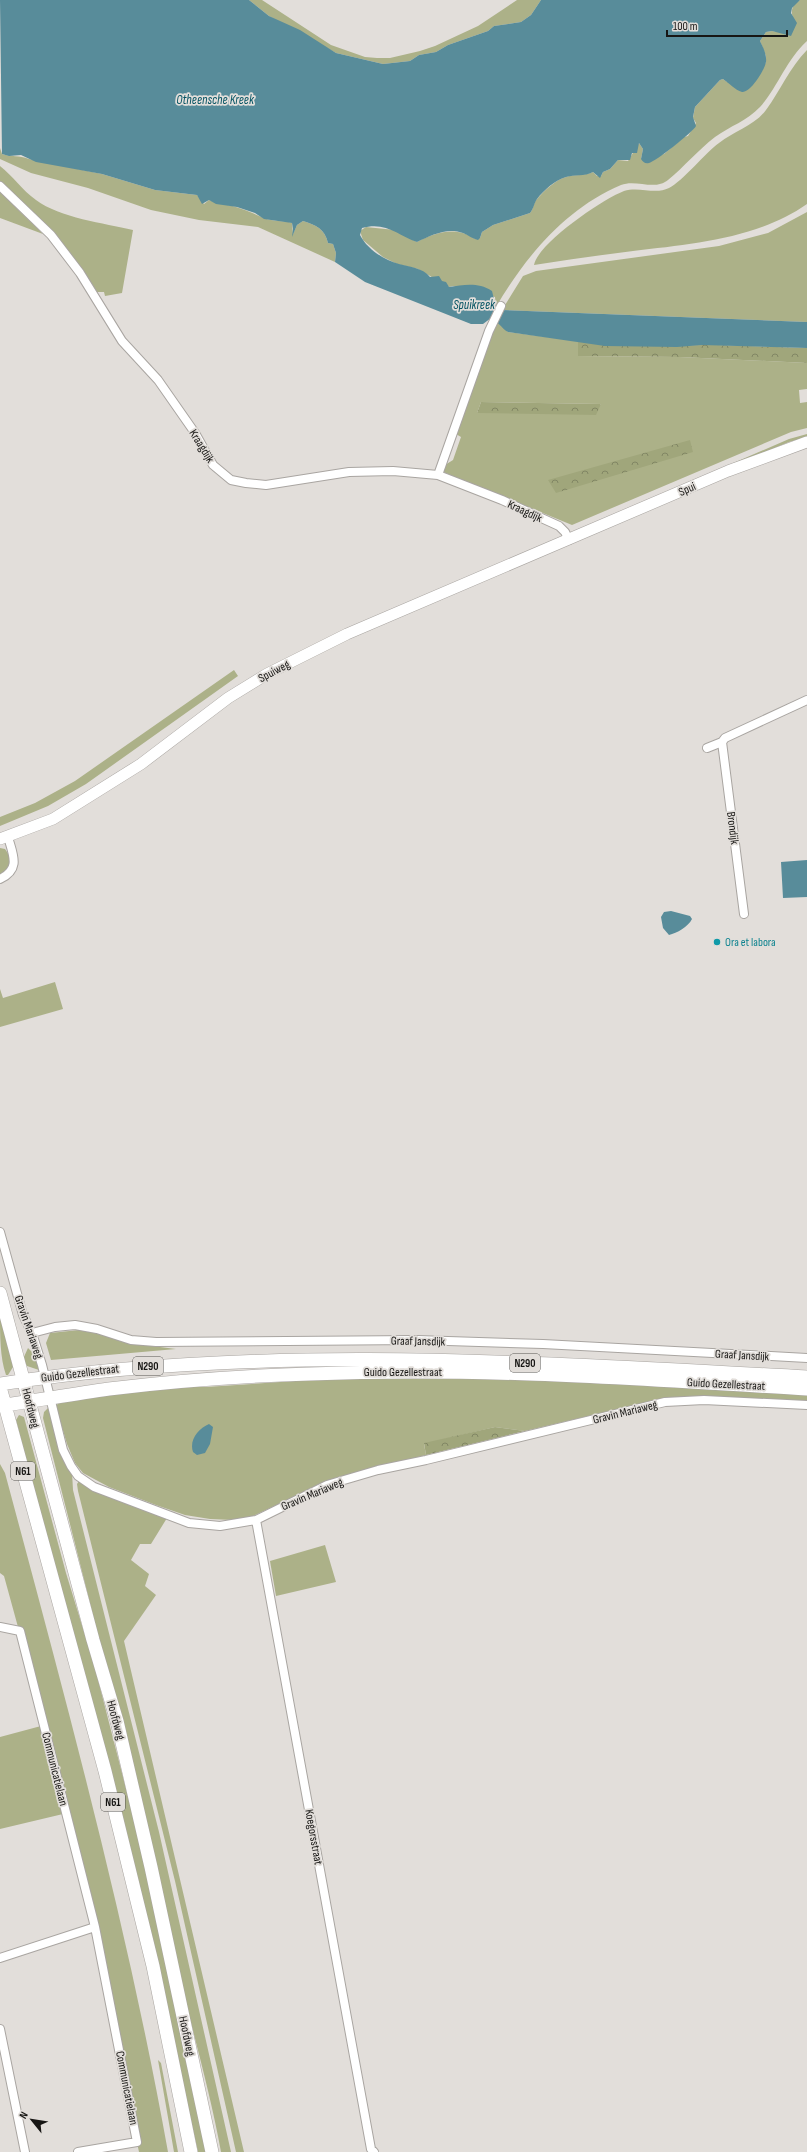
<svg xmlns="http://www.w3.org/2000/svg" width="807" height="2152" font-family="'Sofia Sans Condensed',sans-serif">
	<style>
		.grass { fill: #acb188; fill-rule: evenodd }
		.forest { fill: url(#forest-crowns) }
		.water { fill: #588c9a }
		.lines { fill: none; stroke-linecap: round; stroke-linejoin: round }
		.street-casing { stroke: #a9a5a1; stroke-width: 10 }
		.secondary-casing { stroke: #a9a5a1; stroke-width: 12 }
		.primary-casing { stroke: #a9a5a1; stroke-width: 14 }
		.street { stroke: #fff; stroke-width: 8 }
		.secondary { stroke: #fff; stroke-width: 11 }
		.primary { stroke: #fff; stroke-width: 13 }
		.culture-dot { fill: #0f9aa8; stroke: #e2deda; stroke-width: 1.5 }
		.labels { text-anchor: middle; stroke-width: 3.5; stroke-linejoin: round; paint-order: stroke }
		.shield { fill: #e2deda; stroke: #54524f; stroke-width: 1 }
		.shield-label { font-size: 11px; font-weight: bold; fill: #171614 }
		.street-label { font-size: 12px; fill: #171614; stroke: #e2deda }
		.culture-label { font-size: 12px; fill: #0d838f; stroke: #e2deda; text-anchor: start }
		.water-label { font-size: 13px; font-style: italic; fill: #035262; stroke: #e2deda }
	</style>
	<defs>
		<pattern id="forest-crowns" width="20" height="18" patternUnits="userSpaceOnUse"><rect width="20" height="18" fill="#a0a67b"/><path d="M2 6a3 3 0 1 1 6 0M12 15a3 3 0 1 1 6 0" fill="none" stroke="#818664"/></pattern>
	</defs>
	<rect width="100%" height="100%" fill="#e2deda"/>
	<path class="grass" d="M249,0H262L331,45L365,57L377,58H390L420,51L435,46L478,26L517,0H541L531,15L521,22L494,26L488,31L448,45L436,52L419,55L410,61L383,64L336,53L269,16Z
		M800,0H807V41C786,60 778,87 760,107C747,121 730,126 715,137C698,150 684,167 668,180C655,191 636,179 621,185C565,209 526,256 496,307L495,297L453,286L449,287L418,269L397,264L383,257L363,240L360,231L366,227L395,230L417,242C436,232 457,226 475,239L480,238L482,232L493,225L530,213C534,208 533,203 537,199C544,191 555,180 566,177C575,174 585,176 593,172L597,176H601L603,172L610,169L618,160L628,161L639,143L643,149L641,159L664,154L684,137L688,136L696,123L693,118L695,107L720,80L723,79L727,82L766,63V56L760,41L766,32L772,31L778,32L793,18C790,10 793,4 800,0Z
		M807,50V204C757,239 692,244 633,251C600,255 567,260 534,265C538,243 603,199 624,191C639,186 655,195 669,188C683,181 705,153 719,143C734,131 754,126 766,110C780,91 790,67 807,50Z
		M0,148L2,154C11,157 19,155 29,159L102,174L155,190L197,195L204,204L209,200C218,204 226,204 236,207C246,210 255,214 264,218C273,222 283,220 292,223L293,234L297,225L303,221C316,225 325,229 328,243L333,244L336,253L335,262L258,227L199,220L151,210L88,188L31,173L0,159Z
		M0,166C13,176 22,190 36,200C60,218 104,223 133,230L122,293L105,296L104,292H97L76,261L48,228L0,181Z
		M0,192L43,234L0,218Z
		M807,212V322L502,310L523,276L536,271L719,246L768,233Z
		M497,321L508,332L578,341V356L680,357L807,363V389L799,390L800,403L807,402V428L791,432L572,525L443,472L445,465L453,460L461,437L456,434L491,333ZM481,402L601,404V405L477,413Z
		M807,434V437L789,442L581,529L789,439Z
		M234,670L238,676L86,784L48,806L0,826V817L35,803L75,781Z
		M0,848L5,849L11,858L8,869L0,875Z
		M55,982L63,1009L0,1027V989L3,998Z
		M0,1316L13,1367L8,1375H6C0,1358 0,1335 0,1316Z
		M79,1330L97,1333L128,1343L176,1349L51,1360L46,1343L50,1333Z
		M28,1348L36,1356L39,1370L27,1366L23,1359Z
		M369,1376L525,1379L807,1393V1403L685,1397L648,1402L525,1431L495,1427L424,1444L426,1455L335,1478L253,1516L233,1520L210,1519L185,1515L156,1505L109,1487L83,1473L75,1463L67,1444L56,1407L58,1403L115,1392L176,1386L206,1387Z
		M50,1406L72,1472L73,1490L159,1832L231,2152H221C211,2096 195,2041 182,1986C140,1796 91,1607 43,1418L44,1412Z
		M19,1415L24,1417L66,1573L95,1668L143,1855L207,2152H198L153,1947L16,1420Z
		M0,1464L5,1473C65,1697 127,1923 168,2152H139L60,1780L4,1576L0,1573Z
		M79,1481L167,1518L151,1544H140L131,1560L149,1574L145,1586L156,1595L124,1641L244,2152H236L175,1881L78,1491L77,1484Z
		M325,1545L336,1582L276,1596L270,1561Z
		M41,1726L63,1814L0,1829V1737Z
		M158,2060L161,2063L178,2152H174Z"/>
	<path class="forest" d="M578,341C623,349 659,345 703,345C738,345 772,347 807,348V363L680,357L578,356Z
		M481,402L601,404L596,415L477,413Z
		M690,440L693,452L556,493L548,480Z
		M495,1427L525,1431L426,1455L424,1443Z"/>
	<path class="water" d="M0,0H249L269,16L300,30L336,53L383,64L410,61L419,55L436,52L448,45L488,31L494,26L521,22L531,15L541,0H800L792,8L791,13L797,23L791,36L772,31L766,32L760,41C763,47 767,55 766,62C765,69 751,93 742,92C735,90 729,83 723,79L720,80L695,107L693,117L696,126C693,132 655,162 649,163C645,164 643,162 641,159L643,149L639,143L637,153H632L630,160H618L610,169L603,172L600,178L593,172C584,177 575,174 566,177C555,180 544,190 537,199C534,203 534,208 530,213L493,225L482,232L480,238L478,240C473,239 468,235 463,233C448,227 431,235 417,242C399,236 386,221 362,228L360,235C367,249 384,260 399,264C410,267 423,268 430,277L439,276L442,281L446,282L449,287C464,285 478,282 492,291L496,307L502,310L807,322V348L702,345L677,347L605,346L508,332C501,328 499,322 491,318L483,324H471L365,282L335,262L336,253L333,244L328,243C325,229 316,225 303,221L297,225L292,237L293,229L292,223L264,219L255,213L237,207L216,204L209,200L202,204L197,195L155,190L102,174L36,162L21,155L9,156L2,154Z
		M807,860V897L783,898L781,862Z
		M671,911L690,916L692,919C688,927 677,933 669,935L663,928L661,917L664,912Z
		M209,1424L213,1427L210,1444L205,1453L197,1455L193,1452C189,1440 198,1429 209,1424Z"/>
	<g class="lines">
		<g class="street-casing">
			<path id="street" d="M0,186L51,235L80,273L122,341L158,380L195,433L213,465L231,480L246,483L266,485L349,472L393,471L438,475L502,500L559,526L565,532L569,540
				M438,475L489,331L501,306
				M707,748L722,742
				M0,879C21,869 13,855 8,837
				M744,914L722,742L725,738L807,700
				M0,1232L23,1315L32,1333L42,1365L63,1450L71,1466L78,1476L94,1487L189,1523L220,1526L256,1520L327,1485L378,1470L426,1460L665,1402L704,1400L807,1405
				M32,1333L55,1327L75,1325L97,1329L131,1340L156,1342L417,1340L543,1344L807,1358
				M256,1520L371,2149L374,2152
				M0,1627L20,1631L95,1927L137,2142L78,2152
				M0,1958L95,1927
				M0,2029L25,2152"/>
		</g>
		<g class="secondary-casing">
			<path id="secondary" d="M0,839L53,819L141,764L228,698L267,674L347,634L728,471L807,442"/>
		</g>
		<g class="primary-casing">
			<path id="primary" d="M0,1293L93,1640L117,1721L151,1867L212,2152
				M0,1384C268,1343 538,1363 807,1377
				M0,1387L105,1771L153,1966L191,2152
				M5,1405C39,1400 74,1394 109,1389C175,1381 243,1376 310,1374C476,1367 642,1379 807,1389"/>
		</g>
		<use href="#street" class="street"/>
		<use href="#secondary" class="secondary"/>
		<use href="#primary" class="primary"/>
	</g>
	<circle class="culture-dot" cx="717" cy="942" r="4"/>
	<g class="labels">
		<g class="shield">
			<rect x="510" y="1354" width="30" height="18" rx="3"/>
			<rect x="133" y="1357" width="30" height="18" rx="3"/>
			<rect x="11" y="1462" width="24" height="18" rx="3"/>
			<rect x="101" y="1793" width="24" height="18" rx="3"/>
		</g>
		<g class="shield-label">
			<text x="525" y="1367">N290</text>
			<text x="148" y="1370">N290</text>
			<text x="23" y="1475">N61</text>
			<text x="113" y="1806">N61</text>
		</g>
		<g class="street-label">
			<text transform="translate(202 446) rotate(58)" y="4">Kraagdijk</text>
			<text transform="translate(687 489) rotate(-24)" y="4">Spui</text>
			<text transform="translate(525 511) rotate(25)" y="4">Kraagdijk</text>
			<text transform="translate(274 671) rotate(-28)" y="4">Spuiweg</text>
			<text transform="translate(733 828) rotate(83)" y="4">Brondijk</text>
			<text transform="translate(29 1327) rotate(71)" y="4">Gravin Mariaweg</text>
			<text transform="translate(418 1341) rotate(1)" y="4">Graaf Jansdijk</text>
			<text transform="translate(742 1355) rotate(3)" y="4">Graaf Jansdijk</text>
			<text x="403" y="1376">Guido Gezellestraat</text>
			<text transform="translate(80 1373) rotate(-7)" y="4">Guido Gezellestraat</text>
			<text transform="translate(726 1384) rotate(3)" y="4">Guido Gezellestraat</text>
			<text transform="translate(31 1408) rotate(76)" y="4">Hoofdweg</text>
			<text transform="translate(625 1412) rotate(-14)" y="4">Gravin Mariaweg</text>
			<text transform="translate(312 1494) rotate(-23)" y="4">Gravin Mariaweg</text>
			<text transform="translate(116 1720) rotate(75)" y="4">Hoofdweg</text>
			<text transform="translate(55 1769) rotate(76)" y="4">Communicatielaan</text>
			<text transform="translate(314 1837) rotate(80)" y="4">Koegorsstraat</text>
			<text transform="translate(187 2036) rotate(78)" y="4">Hoofdweg</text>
			<text transform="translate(127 2088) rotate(79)" y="4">Communicatielaan</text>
		</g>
		<g class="culture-label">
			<text x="725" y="946">Ora et labora</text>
		</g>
		<g class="water-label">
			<text x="215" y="104">Otheensche Kreek</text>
			<text x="474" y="309">Spuikreek</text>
		</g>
	</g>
	<g transform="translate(32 2120) rotate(300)" stroke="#e2deda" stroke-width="3" paint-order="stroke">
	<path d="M0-3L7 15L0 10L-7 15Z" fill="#171614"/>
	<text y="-6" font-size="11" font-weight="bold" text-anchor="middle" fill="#171614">N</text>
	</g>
	<path d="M667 30v6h120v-6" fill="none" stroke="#171614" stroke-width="2"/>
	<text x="673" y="30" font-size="12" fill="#171614" stroke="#e2deda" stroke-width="3" paint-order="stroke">100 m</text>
</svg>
